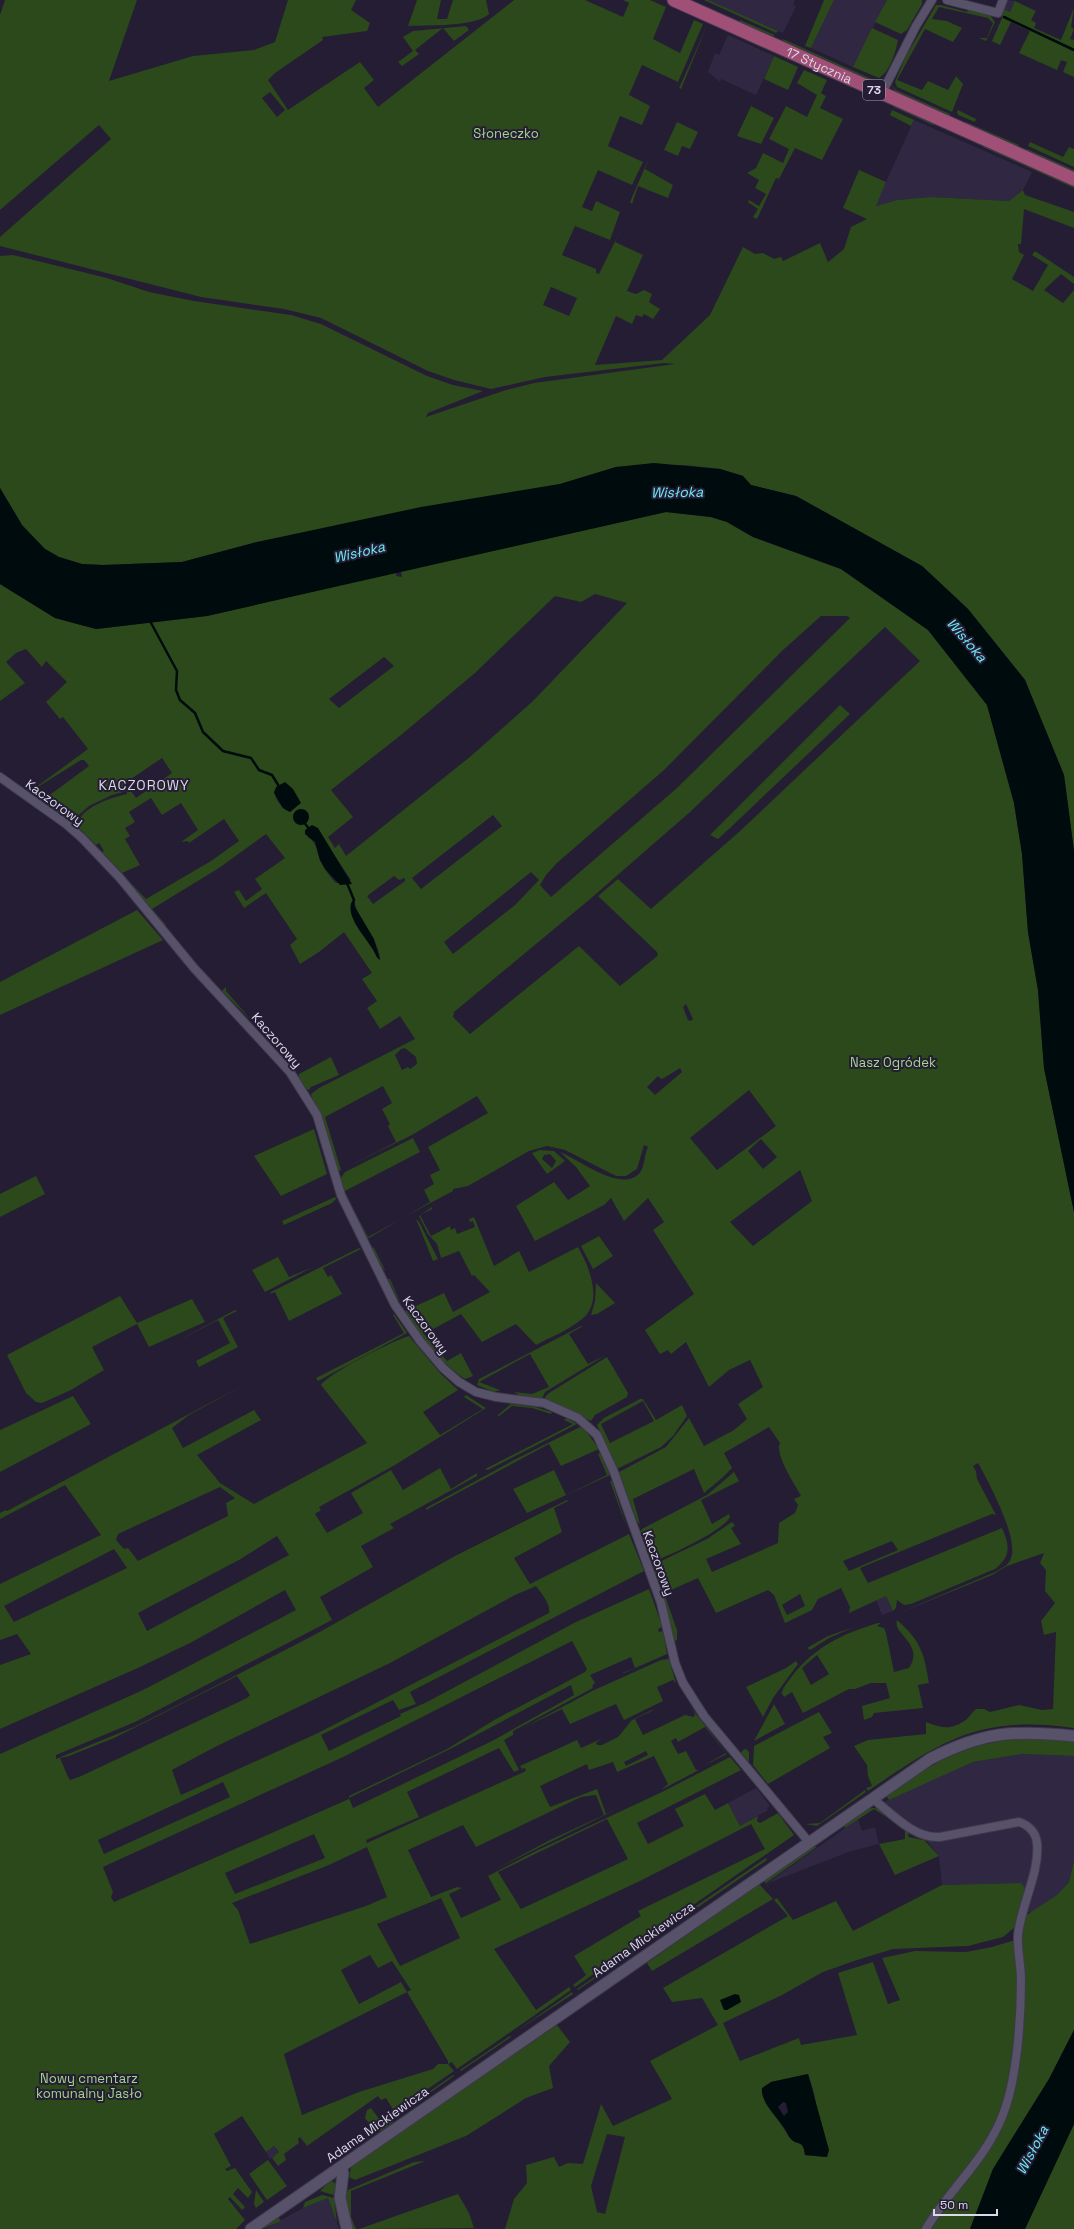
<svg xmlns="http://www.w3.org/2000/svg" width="1074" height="2229" font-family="'Space Grotesk',sans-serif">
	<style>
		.built { fill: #302843 }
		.green { fill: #2b491a; fill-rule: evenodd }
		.water { fill: #000b0e; fill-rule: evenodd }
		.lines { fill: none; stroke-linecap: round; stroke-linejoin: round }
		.stream { stroke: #000b0e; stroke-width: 2.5 }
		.minor-casing { stroke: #3f394c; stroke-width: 10 }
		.tertiary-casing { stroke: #3f394c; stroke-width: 13 }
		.primary-casing { stroke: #3f394c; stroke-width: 15 }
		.minor { stroke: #57516a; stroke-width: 8 }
		.tertiary { stroke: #57516a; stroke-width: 11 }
		.primary { stroke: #a04f76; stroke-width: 13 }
		.labels { text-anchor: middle; stroke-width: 4; stroke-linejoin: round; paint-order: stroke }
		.shield { fill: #241d34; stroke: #a4a0b1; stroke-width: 1 }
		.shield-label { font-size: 12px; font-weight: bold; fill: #dbd8e7 }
		.street-label { font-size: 13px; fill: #dbd8e7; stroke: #241d34 }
		.park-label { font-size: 13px; fill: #a4d58b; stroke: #241d34 }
		.water-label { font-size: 14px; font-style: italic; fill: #6eebf8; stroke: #241d34 }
		.neighbourhood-label { font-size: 14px; letter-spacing: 1px; fill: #dbd8e7; stroke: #241d34 }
	</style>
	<rect width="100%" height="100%" fill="#241d34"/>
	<path class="built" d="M708,0H795L793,5L796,6L783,33L708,1Z
		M834,0H887L853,67L811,48Z
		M1006,0L1016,1L1010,12L1003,9Z
		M728,35L774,56L756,95L721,79L720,82L708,72L715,53L719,55Z
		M914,120L1032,172L1023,190L1009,201L930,197L897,200L875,206Z
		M886,1596L893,1611L882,1615L876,1600Z
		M1022,1754L1074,1756V1860L1069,1882L1057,1895L1034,1912L1019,1913L1021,1883L942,1885L939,1856L926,1840L925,1833L912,1826L884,1802L973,1762Z
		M756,1788L770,1806L767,1808L768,1810L740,1826L728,1803Z
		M858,1819L862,1831L875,1827L879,1844L851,1851L766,1884Z
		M274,2146L279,2153L270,2159L266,2152Z
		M328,2198L339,2229H265L305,2207Z"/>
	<path class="green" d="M5,0H137L109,81L193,56L254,50L275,42L288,0H356L351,10L370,23L367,31L322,37L323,40L275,73L268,80L288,110L360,62L374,80L364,88L378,107L514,0H585L623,17L629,3L623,0H650L666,7L653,39L680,53L694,20L703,24L678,82L642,65L629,95L650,106L642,125L620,116L608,146L643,162L632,185L598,170L582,207L592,211L596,201L620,212L610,240L575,226L562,255L596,269V273L599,274L624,223L615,242L643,255L627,291L636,294L644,290L652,294L649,302L660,309L653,319L644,314L642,317L636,315L632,324L616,316L595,365L662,360L710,315L743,247L755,254L763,253L774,259L781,257L783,261L820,243L828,262L844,249L851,227L867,219L843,208L859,170L886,182L876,206L897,200L930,197L1009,201L1023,190L1025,195L1074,212V228L1024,209L1021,244H1018L1019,252L1024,255L1012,279L1033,291L1048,265L1032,255L1035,251L1074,277V284L1061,274L1044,290L1063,303L1074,290V851L1064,775L1025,680L968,609L922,566L796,496L751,485L743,476L720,469L685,465L616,467L560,484L257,542L182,562L103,565L82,564L59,557L45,549L34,539L22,525L0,488V256L13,255L107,278L149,292L194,301L291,315L321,324L427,376L453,385L483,391L428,413L426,417L506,390L534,383L675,364L664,363L545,377L491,389L454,380L428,371L321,318L284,309L201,297L0,246V237L111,139L99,125L0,210V15ZM270,92L285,110L277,117L262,98ZM551,287L577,298L569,316L543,305Z
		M417,0H441L437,19H447L453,0H486L489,14C476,27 427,25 408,26Z
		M704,0H708L778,31L776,33Z
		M824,0H834L811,48L805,46Z
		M887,0H922V4L907,30L901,34L875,22Z
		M1013,0L1036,11L1031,20L1036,23L1034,28L1061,40L1074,8L1071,27L1074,29L1070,39L1074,40V77L1063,72L1067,62L1061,60L1057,70L1019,53L1030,31L1011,22L1000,45L992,41L1002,18L1003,9L1010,12L1015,1Z
		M936,5H941L967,12L968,9L990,15L995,22L986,41L979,38H987L993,23L988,18L939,7L932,19L947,21L962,28L953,42L925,29L897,80L922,90L928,81L948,90L956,76L963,84L952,112L897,87L895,82L906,56Z
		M740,20L775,35L773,36L739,22Z
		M466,26L469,30L454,41L443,28L415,50L419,54L402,66L398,62L413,51L403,37L413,31Z
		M707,26L681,89L679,88Z
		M872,28L898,40C896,51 890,72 879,78L853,67Z
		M749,39L799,62L800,64L745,40Z
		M783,39L876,81L884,79L880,82H874L783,41Z
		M774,56L798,67L788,90L764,79Z
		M804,70L827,80L821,93L826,96L820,108L843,119L822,160L795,148L779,179L776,178L757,219L753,217L758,209L746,201L748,202L749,200L759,206L766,194L755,188L759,180L747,173L756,168L763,153L783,163L789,149L769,139L786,106L807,117L817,95L797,83Z
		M973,72L958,110L976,119L975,122L958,115L957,112Z
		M891,84L896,90L950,114V116L896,92Z
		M895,105L933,123V125L894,107Z
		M751,106L774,118L761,144L737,136Z
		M892,110L914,120L911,126L890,115Z
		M677,122L698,132L690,149L682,146L678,156L664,150Z
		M966,122L1019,145L1018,147L965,124Z
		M1030,142L1063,157L1069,147L1074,149V167L1028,146Z
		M986,146L1074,185V188L983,147Z
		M1027,149L1074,170V172L1026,151Z
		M649,158L645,169L673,185L668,198L638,186L632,204L630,202Z
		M666,512L711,517L727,522L753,537L841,569L928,630L987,705L1014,803L1022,854L1028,932L1038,990L1044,1068L1074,1212V1728C980,1715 943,1740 868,1791L866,1788L872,1786L868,1776L867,1765L854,1746L868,1740L926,1734V1722C943,1729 952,1730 967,1719C970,1716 972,1712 976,1709H984L990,1712L1019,1705L1042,1710L1053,1709L1056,1632L1044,1635L1041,1621L1055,1603L1045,1591L1046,1570L1040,1563L1044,1553L1007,1566L992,1575L892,1616L995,1572C1001,1569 1009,1565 1011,1558C1019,1538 988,1481 978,1463L973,1466L976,1471L977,1479L996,1515L992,1514L860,1568L868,1583L1002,1528C1010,1545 1011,1557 995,1569L911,1604L904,1605L897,1600L896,1608L893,1611L886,1596L849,1613L850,1607L841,1588L818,1599L812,1610L785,1623L774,1595L768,1590L716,1613L698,1578L664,1593L677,1630V1640L675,1641L653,1569L655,1564L707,1539L732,1522L735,1526L731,1528L741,1544L706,1559L712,1572L778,1543L779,1523L795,1513L798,1505L794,1499L801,1496C795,1485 774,1453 780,1443L769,1427L724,1453L732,1468L722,1478L704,1493L694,1469L633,1499L640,1524L637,1521L619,1472L666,1447L689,1418L704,1446L734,1430L747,1419L738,1404L763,1387L750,1360L729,1370L709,1387L686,1342L671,1354L668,1350L660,1354L645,1330L694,1294L653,1230L664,1222L648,1198L624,1221L611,1198L604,1205L535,1241L516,1206L554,1182L568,1200L590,1186L576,1167L560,1152C579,1159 624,1196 641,1171C645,1164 644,1155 648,1147L644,1145L637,1169L626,1176H616L565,1150L547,1146L529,1151L468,1186L453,1189V1191L404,1217L430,1202L424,1190L434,1184L430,1175L440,1170L428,1147L488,1113L477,1096L412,1135L339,1171L335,1164L311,1094L319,1088L415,1039L400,1016L380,1029L367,1008L377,1001L362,979L372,973L344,932L319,952L300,964L290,945L297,939L266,893L244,908L234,892L239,890L246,901L262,889L255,879L285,858L266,834L219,868L152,909L166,925H164L129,881L146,899L211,861L239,841L224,819L189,843L188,841L181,842L198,830L181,803L162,815L151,798L129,812L135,822L125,828L130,836L125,839L140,865L122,873L102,852L104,851L99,843L96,845L76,825C83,806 110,798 127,794V791L112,795L89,806L71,822L28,793L88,749L63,717L60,719L46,702L67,682L46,661L42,667L26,649L16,653L6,662L25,683L0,701V584L55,618L96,629L207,616L396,572V576L402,577L401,571ZM595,594L627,603L533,701L471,756L346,856L339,844L335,848L328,837L353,817L331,790L401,735L475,673L555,596L581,602ZM821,616H847L850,618L677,788L551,897L540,885L546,875L557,863L664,770L783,650ZM885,627L920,661L739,832L651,909L618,879L598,896L657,952L658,955L655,958L620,986L579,946L470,1034L453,1017L454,1012L589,900L690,812ZM384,657L394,666L339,708L329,699ZM162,758L172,773L136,798L125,783ZM81,760H84L89,766L43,800L33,794V790ZM274,790L290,812C281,809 275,799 274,790ZM493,815L502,826L421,889L412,878ZM318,828L320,834L351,880L336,883C330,877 325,870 321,862C316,852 318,842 307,837ZM531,872L539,880L515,905L453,954L444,942ZM394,876L399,880L405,878V881L373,904L367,896ZM355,900C352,913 381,941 380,960L355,923L351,905ZM686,1004L693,1019L691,1021L688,1020L683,1007ZM405,1048L416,1057L417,1064L410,1069L408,1067L402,1070L395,1055L401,1049ZM680,1068L682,1072L655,1095L647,1087L658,1076L661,1079L664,1078ZM383,1086L392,1103L382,1109L390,1124L388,1126L396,1142L341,1170L325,1117ZM749,1090L776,1126L717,1170L690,1138ZM761,1139L777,1157L763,1169L748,1151ZM800,1170L812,1201L753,1246L730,1222ZM892,1541L898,1550L849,1571L843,1561ZM800,1594L805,1606L787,1615L782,1605Z
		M840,705L850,714L730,828L718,839L710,835Z
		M137,910L163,940L0,1015V982Z
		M226,987V991L252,1021L222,991Z
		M331,1057L339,1075L311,1087L309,1090C304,1088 297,1080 299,1074Z
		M314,1129L327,1174L281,1196L254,1156Z
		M413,1138L420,1152L345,1191L343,1190L340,1179L345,1172Z
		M540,1150L554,1151L565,1161L547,1174L532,1153ZM550,1154L556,1161L552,1168L542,1159L544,1155Z
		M36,1176L45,1194L0,1217V1194Z
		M346,1195L368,1237L401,1219L369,1238H367Z
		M335,1197L336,1199L332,1203L284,1225L282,1221Z
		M432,1207V1209L420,1215L431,1236L450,1226L451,1230L455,1228L457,1234L475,1227L473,1221L470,1222L469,1219L474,1217L494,1266L519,1251L529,1272L578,1247C589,1266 604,1302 582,1319C569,1330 551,1337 536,1345L516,1324L482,1342L461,1314L424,1334L447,1361L461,1353L473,1376L465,1379C448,1368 410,1332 405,1311L444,1293L453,1312L490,1292L474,1275L472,1276L459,1251L441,1258L437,1244L428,1234L419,1216Z
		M416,1219L419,1222L438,1259L433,1261Z
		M599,1236L613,1256L593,1269L581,1246Z
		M373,1246L385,1270H384L373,1251Z
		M359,1248L361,1249L323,1268L328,1277L331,1275L342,1294L289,1321L275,1292L270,1294L271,1292Z
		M278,1257L289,1277L313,1267L265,1292L252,1270Z
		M388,1279H390L403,1308Z
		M596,1283L615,1303L597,1314L591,1315L595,1301Z
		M120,1296L137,1323L192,1299L205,1322L149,1347L137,1324L92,1347L104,1370L71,1390L42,1403L36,1402L26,1393L7,1355Z
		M235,1310L237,1311L223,1318L238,1347L199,1367L196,1361L230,1343L218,1320L168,1346Z
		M394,1314L407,1333L318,1381L316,1378L404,1333L393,1315Z
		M581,1326H583L569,1334L588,1364L606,1355L545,1392L542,1399L519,1395L514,1392L532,1394L549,1387L530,1354L479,1382L500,1390L494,1392L477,1385L479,1379Z
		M409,1336L440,1373L458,1390L423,1412L440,1435L483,1409L464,1397L466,1395L486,1408L395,1465L319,1507L321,1510L315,1514L327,1533L363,1513L351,1493L391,1470L403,1490L440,1468L451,1489L477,1473V1476L390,1524L394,1528L361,1546L373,1567L320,1597L332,1620L135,1722L56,1755V1759L134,1727L190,1699L316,1634L455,1556L567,1500L568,1501L554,1508L562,1532L514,1558L530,1584L629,1534L644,1571L410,1692L416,1704L399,1710L393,1700L321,1735L329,1751L401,1716L400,1714L427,1702L574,1623L649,1589L661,1623L662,1627L658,1629L659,1632L663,1631L667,1654L624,1673H622L635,1668L631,1657L590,1675L595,1683L592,1686L593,1688L513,1731V1735L504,1740L519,1770L514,1772L499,1748L407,1792L419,1817L366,1840L367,1843L526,1771L525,1768L522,1769L520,1766L577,1740L581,1748L601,1739L596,1743L597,1745H602L618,1737L632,1720L652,1710H654L635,1719L643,1735L685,1715L694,1717L695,1714L689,1705L727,1754L703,1766L726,1753L705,1727L678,1742L676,1738L671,1741L678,1754L686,1751L696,1770H699L661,1790L668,1784L654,1756L617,1772L613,1762L589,1770L587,1764L540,1786L550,1807L597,1789L606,1814L623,1806L492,1871L550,1840L604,1815L596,1795L581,1797L476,1847L463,1825L408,1850L431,1897L457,1887L462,1888L449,1894L461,1918L501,1900L488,1876L534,1852L664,1791L730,1757L741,1770L637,1823L648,1844L684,1826L675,1809L705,1794L715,1810L728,1803L740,1826L758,1816L757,1821L760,1823L778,1813L794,1835L575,1987L573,1985L586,1975L574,1956L641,1916L638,1911L765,1849L751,1824L640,1881L494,1949L536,2010L569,1987L571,1990L457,2069L452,2062L448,2064L454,2071L372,2127L365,2118L367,2110L371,2108L380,2120L394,2111L386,2098L381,2100L378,2096L307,2146L300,2137L298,2139L299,2143L284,2154L286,2160L278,2166L272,2158L279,2152L274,2146L266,2152L242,2116L214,2134L231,2166L225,2169L227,2171L235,2168L252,2192L248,2198L238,2188L233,2194L245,2207L242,2210L230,2197L228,2199L245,2220L236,2229H0V1754L143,1690L296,1610L285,1590L192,1642L140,1667L0,1729V1665L31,1654L17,1634L0,1640V1584L101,1535L65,1485L0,1519V1513L6,1510L7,1511L251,1381L189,1415L172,1428L183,1448L254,1410L261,1420L197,1455L220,1483L254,1504L367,1443L321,1385C331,1372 392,1341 409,1336ZM220,1487L235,1498L226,1503L228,1516L138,1561L128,1548L124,1549L116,1540L118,1534ZM277,1536L289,1555L147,1631L138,1613L239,1560ZM114,1549L127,1568L14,1622L4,1606ZM536,1586C541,1593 551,1604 549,1613L318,1733L181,1795L172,1770L215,1747L390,1663L515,1595ZM572,1641L587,1669L585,1672L496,1719L447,1749L349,1796V1799L114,1902L111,1897L113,1892L103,1867L341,1758ZM237,1676L250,1695L247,1698L79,1777L70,1780L68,1777L60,1758L69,1756L114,1738ZM571,1685L574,1695L492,1741L353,1808L349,1798L452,1748ZM646,1751L648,1755L626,1766L624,1762ZM223,1782L230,1797L104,1854L98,1840ZM607,1819L628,1859L521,1909L498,1872ZM314,1834L325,1858L235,1894L225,1873ZM367,1847L387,1897L366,1906L250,1944L238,1910L232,1903L329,1865ZM441,1898L460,1938L400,1966L377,1924ZM370,1955L378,1968L392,1961L411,1990L407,1992L401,1982L359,2004L341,1970ZM407,1992L448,2061V2064H438L433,2069L359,2092L302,2115L284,2054Z
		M607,1357L628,1393L627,1397L595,1415L591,1421L546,1400L545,1397L549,1393Z
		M73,1396L91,1424L0,1472V1430Z
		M640,1399H643L656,1420L682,1405L687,1416L673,1436L661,1447L617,1469L597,1425L604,1418ZM643,1401L654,1421L610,1443L601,1424Z
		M511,1404L535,1407L552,1412L551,1414L532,1408L512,1406L498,1417V1415Z
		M566,1418L577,1424L488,1470L485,1469L573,1424L564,1420Z
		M580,1427L586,1431L599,1449L561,1466L549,1444L426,1510V1508L514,1460Z
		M600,1453L610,1475L527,1513L513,1489L554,1470L566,1495L607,1475L598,1454Z
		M734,1472L739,1481L701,1500L712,1524L729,1514L730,1517C723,1531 667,1557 651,1562L640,1532L642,1529L707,1495Z
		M610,1481H612L627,1529Z
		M897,1620C921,1641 924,1653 929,1683L918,1685L923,1708L874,1713L872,1717L864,1720L862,1706L890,1698L886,1683H871L855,1689H849L803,1713L792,1692L784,1697L782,1693L781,1695C782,1688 788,1682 792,1676C816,1646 842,1634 878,1623H881L877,1626L884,1628L886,1633L894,1672L909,1668C925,1644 892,1634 897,1620ZM817,1655L829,1674L811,1685L802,1668Z
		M854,1627L829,1638L810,1650L807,1648L828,1636Z
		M669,1659L676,1683L673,1680L657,1687L663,1701L624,1720L616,1704L570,1724L562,1709L523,1728L592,1691L661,1660Z
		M796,1661L798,1664L773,1698L763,1717L746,1687L786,1668Z
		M774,1704L785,1724L754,1741Z
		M819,1712L832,1733L823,1737L830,1748L768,1784L753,1765L754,1746Z
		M1034,1738L1074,1742V1756L1022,1754L973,1762L889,1800L887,1797V1795C938,1759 971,1740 1034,1738Z
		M743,1750L746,1749L749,1752V1762L741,1753Z
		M865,1790L866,1792L817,1826L805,1824L820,1823Z
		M874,1808C885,1810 905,1821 909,1832L908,1837L924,1840L939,1856L895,1875L879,1844L905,1839V1829L874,1809L845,1828L843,1823L862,1809Z
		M808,1847H817L766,1883L772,1891L763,1880Z
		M766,1858L767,1860L678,1921L677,1919Z
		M1074,1860V2030L1049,2079L993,2169L970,2229H929L989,2149L1017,2064L1021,1944L1025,1916L1057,1895L1069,1882Z
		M1021,1883L1025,1888L1018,1921L1015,1927L1003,1937L968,1946L893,1949L857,1960L823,1972L782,1995L723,2023L740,2061L799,2038L801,2045L857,2035L838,1973L873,1962L888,2004L900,2000L882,1958L915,1951L966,1952L992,1947L1015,1940C1024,1988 1015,2087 994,2131C988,2142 978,2153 971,2163C955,2185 938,2207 922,2229H505L514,2199L527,2183L526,2165L554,2157L559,2167L568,2163L583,2164L601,2104L613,2126L672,2099L650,2061L718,2025L702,1998L672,2002L663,1988L788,1916L774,1900L777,1898L793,1920L836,1901L853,1931L942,1885ZM808,2074L814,2093L825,2157L805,2155L804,2147L800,2142L789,2137L763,2096L771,2082ZM607,2134L625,2137L605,2214L597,2212L591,2186Z
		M759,1884L773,1899L652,1971L647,1963Z
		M673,1923L674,1924L578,1990L577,1989Z
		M572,1992L573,1994L515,2032Z
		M557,2025L570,2042L549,2066L553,2088L526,2098L466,2136L355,2180L349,2177L351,2168L355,2162Z
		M510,2036L511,2037L461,2071L460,2070Z
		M453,2075L454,2076L396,2117L392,2123L381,2131L374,2130Z
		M1074,2124V2229H1025Z
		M268,2160L287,2186L267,2200L249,2174Z
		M425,2161L351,2191V2217L356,2229H352C348,2218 342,2201 348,2190L414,2162Z
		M331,2180L337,2185V2196L320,2191Z
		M256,2190L264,2202L256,2208L254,2204Z
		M458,2194L469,2213L474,2228L359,2229Z
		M322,2195L334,2198L337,2223L328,2198L303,2208L305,2202Z
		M277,2215L281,2221L262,2229V2227Z"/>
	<path class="water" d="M654,463L720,469L743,476L751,485L796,496L922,566L968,609L1025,680L1064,775L1074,851V1212L1044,1068L1038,990L1028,932L1022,854L1014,803L987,705L928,630L841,569L753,537L727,522L711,517L666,512L207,616L96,629L55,618L0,584V488L22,525L45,549L59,557L82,564L103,565L182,562L257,542L421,507L560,484L616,467Z
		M285,782L293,789L301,803L290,812L283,808L274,793L276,787Z
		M293 817a8 8 0 1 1 16 0a8 8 0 1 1-16 0Z
		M312,825L318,828L352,884L340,885L325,869L320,860L315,842L305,834V830Z
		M354,898L355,907L374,939L380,960C376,958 375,952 372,948C364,935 342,913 354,898Z
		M735,1994L739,1995L741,2002L727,2010H724L720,2000Z
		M1074,2030V2124L1025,2229H970L993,2169L1049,2079Z
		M808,2074L829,2150L827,2157L805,2155C803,2138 797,2147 790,2138C788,2135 787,2132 785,2129C778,2118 760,2102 762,2088L771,2082ZM783,2102L786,2103L788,2112L784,2116L778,2107Z"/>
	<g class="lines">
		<path class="stream" d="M1004,17L1074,50
			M150,621L177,671L176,690L180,700L195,713L203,732L223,751L251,758L259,770L272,775L280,788
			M303,821L310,830
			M347,883L354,900"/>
		<g class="minor-casing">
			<path id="minor" d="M947,0L998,13L1003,0
				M882,93L916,26L932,0
				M0,777L66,824L82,838L120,878L194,968L290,1072L317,1115L341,1195L395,1305L420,1341L443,1368L459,1382L476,1392L496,1397L544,1403L578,1418L597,1435L614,1472L661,1603L675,1663L683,1683L704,1716L808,1841
				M872,1798C891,1813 914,1839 940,1837L1019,1822C1029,1825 1036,1833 1037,1843C1040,1872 1021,1905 1018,1935C1017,1949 1021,1965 1021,1980C1021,2019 1017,2081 1002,2117C985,2160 949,2190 926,2229"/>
		</g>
		<g class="tertiary-casing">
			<path id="tertiary" d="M341,2167L343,2173L340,2198L347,2229
				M251,2229L930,1759C984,1731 1015,1730 1074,1736"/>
		</g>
		<g class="primary-casing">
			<g id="primary">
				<path id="s1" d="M674,0L1074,179"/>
			</g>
		</g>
		<use href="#minor" class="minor"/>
		<use href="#tertiary" class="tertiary"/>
		<use href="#primary" class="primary"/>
	</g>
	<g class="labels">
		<rect class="shield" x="863" y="80" width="22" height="20" rx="3"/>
		<g class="shield-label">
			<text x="874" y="94">73</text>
		</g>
		<g class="street-label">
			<text dy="5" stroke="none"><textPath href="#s1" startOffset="159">17 Stycznia</textPath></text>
			<text transform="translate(55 802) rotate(36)" y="5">Kaczorowy</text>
			<text transform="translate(277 1040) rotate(49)" y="5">Kaczorowy</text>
			<text transform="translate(426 1325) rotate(54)" y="5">Kaczorowy</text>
			<text transform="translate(659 1563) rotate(70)" y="5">Kaczorowy</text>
			<text transform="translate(643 1939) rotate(-35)" y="5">Adama Mickiewicza</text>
			<text transform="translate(377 2124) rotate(-35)" y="5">Adama Mickiewicza</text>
		</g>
		<g class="park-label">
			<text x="506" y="138">Słoneczko</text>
			<text x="893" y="1067">Nasz Ogródek</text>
			<text x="89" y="2083">Nowy cmentarz<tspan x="89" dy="15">komunalny Jasło</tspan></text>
		</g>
		<g class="water-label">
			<text transform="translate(677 492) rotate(-1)" y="5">Wisłoka</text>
			<text transform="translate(359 552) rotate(-13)" y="5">Wisłoka</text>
			<text transform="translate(967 640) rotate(49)" y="5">Wisłoka</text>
			<text transform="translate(1032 2150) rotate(-62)" y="5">Wisłoka</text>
		</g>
		<g class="neighbourhood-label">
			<text x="144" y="790">KACZOROWY</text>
		</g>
	</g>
	<path d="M934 2209v6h63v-6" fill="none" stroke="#dbd8e7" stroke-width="2"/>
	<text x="940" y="2209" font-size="12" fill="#dbd8e7" stroke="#241d34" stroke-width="3" paint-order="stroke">50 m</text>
</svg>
